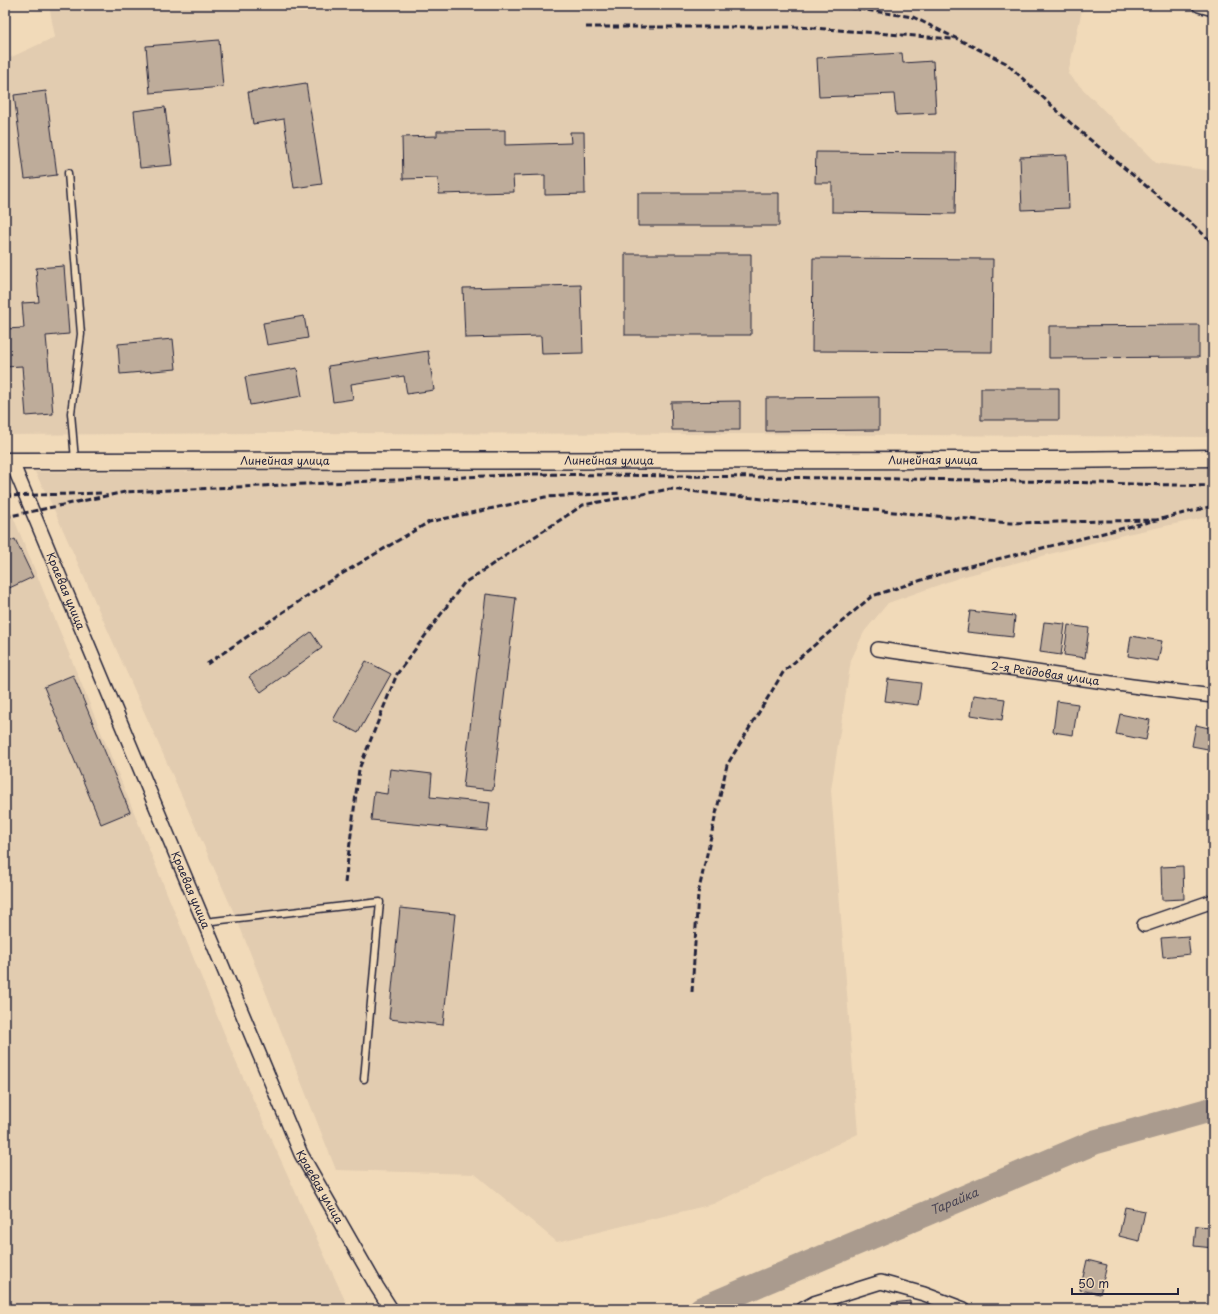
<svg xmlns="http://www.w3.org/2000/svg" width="1218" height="1314" font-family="'Playpen Sans',sans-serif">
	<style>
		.built { fill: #e2ccb0 }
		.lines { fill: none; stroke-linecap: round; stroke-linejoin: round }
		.river { stroke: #aa9b8e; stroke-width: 25 }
		.building { fill: #beac9a; stroke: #22223b }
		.service-casing { stroke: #22223b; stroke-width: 9 }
		.minor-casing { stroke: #22223b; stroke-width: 16 }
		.tertiary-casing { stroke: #22223b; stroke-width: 19 }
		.service { stroke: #f1dab9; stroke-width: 6 }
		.minor { stroke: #f1dab9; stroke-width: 13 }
		.tertiary { stroke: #f1dab9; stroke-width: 16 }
		.rail { stroke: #22223b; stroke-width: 3; stroke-dasharray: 6 3; stroke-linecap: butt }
		.labels { text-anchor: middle; stroke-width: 3; stroke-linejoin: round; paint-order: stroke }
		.street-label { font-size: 11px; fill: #22223b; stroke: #f1dab9 }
		.water-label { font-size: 12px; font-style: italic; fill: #4b4654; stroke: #f1dab9 }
	</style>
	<rect width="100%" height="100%" fill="#f1dab9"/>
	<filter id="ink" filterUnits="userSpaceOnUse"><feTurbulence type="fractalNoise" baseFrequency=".025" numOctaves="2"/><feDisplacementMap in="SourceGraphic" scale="8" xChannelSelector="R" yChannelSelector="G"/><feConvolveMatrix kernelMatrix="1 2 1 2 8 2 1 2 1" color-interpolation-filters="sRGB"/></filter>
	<g filter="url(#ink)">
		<path class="built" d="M49,5H1083L1068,74L1156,163L1213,171V437L755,434L262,433L5,435V60L55,37Z
			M1213,468V516L1127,534L961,577L888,603L864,632L851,660L831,790L858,1134L713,1204L557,1242L475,1174L336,1170L238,922L51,503L35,472Z
			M5,497L236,1062L349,1309H5Z"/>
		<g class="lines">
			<path class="river" id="s1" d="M701,1309L1095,1142L1213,1109"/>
		</g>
		<path class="building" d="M219,40L223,87L150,93L146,46Z
			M902,53L903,63L933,61L936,113L896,115L894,94L819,97L817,58Z
			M306,83L322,184L294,188L284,119L253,124L248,92Z
			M46,91L57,175L25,179L14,95Z
			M165,107L172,165L140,168L134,111Z
			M505,130V145L571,143L570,132H584L585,194L545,195V175L513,176L514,192L439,194L438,178L403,179L402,137L437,136V131Z
			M816,152L956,153L955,214L832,212V183H815Z
			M1067,155L1069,208L1022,210L1020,157Z
			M638,193H779V226H638Z
			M625,254H751V335H625Z
			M813,258L993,259L992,352L812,351Z
			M64,266L69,334L46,336L53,414L26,416L22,366L5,367V329L24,328L22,303L39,302L36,268Z
			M581,285L583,353L542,354L541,336L465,338L463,288Z
			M304,316L308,338L267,345L263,323Z
			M1199,325V357L1049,358V326Z
			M173,339L176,369L120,374L118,344Z
			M428,351L434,390L407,394L404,376L351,384L353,399L333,402L328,366Z
			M297,368L302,396L250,405L245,377Z
			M981,388H1059V420H981Z
			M879,397V430L766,431V398Z
			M740,401V430H672L671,402Z
			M15,539L33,577L5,590V544Z
			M486,594L516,598L493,790L463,787Z
			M970,611L1015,616L1013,637L967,632Z
			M1044,622L1065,624L1061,655L1040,652Z
			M1068,625L1089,628L1085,658L1064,655Z
			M311,632L322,648L261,692L249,677Z
			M1131,636L1162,641L1158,661L1128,656Z
			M1212,648H1213V669L1209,668Z
			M366,661L391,674L358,733L333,720Z
			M73,675L130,812L101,824L44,687Z
			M888,679L921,683L918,705L885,701Z
			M974,695L1005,699L1002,720L971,715Z
			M1057,701L1078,704L1073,735L1053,732Z
			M1120,714L1150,720L1146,740L1116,734Z
			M1196,725L1213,729V750L1192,746Z
			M390,769L432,774L430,797L490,803L487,831L371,820L374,792L387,794Z
			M1183,866L1184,899L1162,900L1161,867Z
			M400,908L455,914L443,1025L389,1019Z
			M1188,936L1190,954L1163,957L1161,938Z
			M1125,1207L1145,1211L1139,1241L1119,1236Z
			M1196,1226L1213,1227V1248L1194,1246Z
			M1087,1260L1107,1265L1100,1294L1080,1290Z
			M910,1301V1309H892V1303Z"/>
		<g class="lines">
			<g class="service-casing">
				<path id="service" d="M68,173L81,334L71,413L75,460
					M204,922L380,902L364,1079"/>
			</g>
			<g class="minor-casing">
				<g id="minor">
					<path d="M1199,5L1213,9"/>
					<path id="s2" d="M11,460L301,1154L377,1287L391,1309"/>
					<path id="s3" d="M878,649L1132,686L1213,696"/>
					<path d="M1144,925L1213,901"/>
					<path d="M803,1309L814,1303L881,1282L924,1294L964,1309"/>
				</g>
			</g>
			<g class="tertiary-casing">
				<g id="tertiary">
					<path id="s4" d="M5,461L1056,460L1213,458"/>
				</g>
			</g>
			<use href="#service" class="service"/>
			<use href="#minor" class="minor"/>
			<use href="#tertiary" class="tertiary"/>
			<path class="rail" d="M832,5L913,17L1006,63L1076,128L1192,224L1213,243
				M586,27H800L953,39
				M5,496L101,493
				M5,517L125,492L532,474L981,480L1213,486
				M207,664L323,585L429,522L545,497L621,493
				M345,883L359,769L397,674L464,583L583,505L670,489L809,504L1010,523L1157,520
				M692,992L698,894L727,765L784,671L872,596L953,570L1213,506"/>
		</g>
	</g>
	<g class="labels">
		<g class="street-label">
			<text dy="4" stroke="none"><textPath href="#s4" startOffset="280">Линейная улица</textPath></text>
			<text dy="4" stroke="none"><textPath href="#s4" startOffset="604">Линейная улица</textPath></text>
			<text dy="4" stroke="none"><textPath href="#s4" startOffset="928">Линейная улица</textPath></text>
			<text dy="4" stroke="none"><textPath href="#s2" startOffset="142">Краевая улица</textPath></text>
			<text dy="4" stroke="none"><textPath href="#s3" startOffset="169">2-я Рейдовая улица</textPath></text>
			<text dy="4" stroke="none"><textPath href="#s2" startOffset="466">Краевая улица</textPath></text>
			<text dy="4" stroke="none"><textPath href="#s2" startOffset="790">Краевая улица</textPath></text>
		</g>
		<g class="water-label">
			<text dy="4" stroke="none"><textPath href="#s1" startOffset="275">Тарайка</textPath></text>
		</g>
	</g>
	<rect width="1218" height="1314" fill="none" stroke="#f1dab9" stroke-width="20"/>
	<rect x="10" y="10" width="1198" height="1294" fill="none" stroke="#22223b" stroke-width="1.5" filter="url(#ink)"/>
	<path d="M1072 1288v6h106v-6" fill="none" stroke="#22223b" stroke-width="2"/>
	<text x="1078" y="1288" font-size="12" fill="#22223b" stroke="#f1dab9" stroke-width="3" paint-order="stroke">50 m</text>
</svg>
